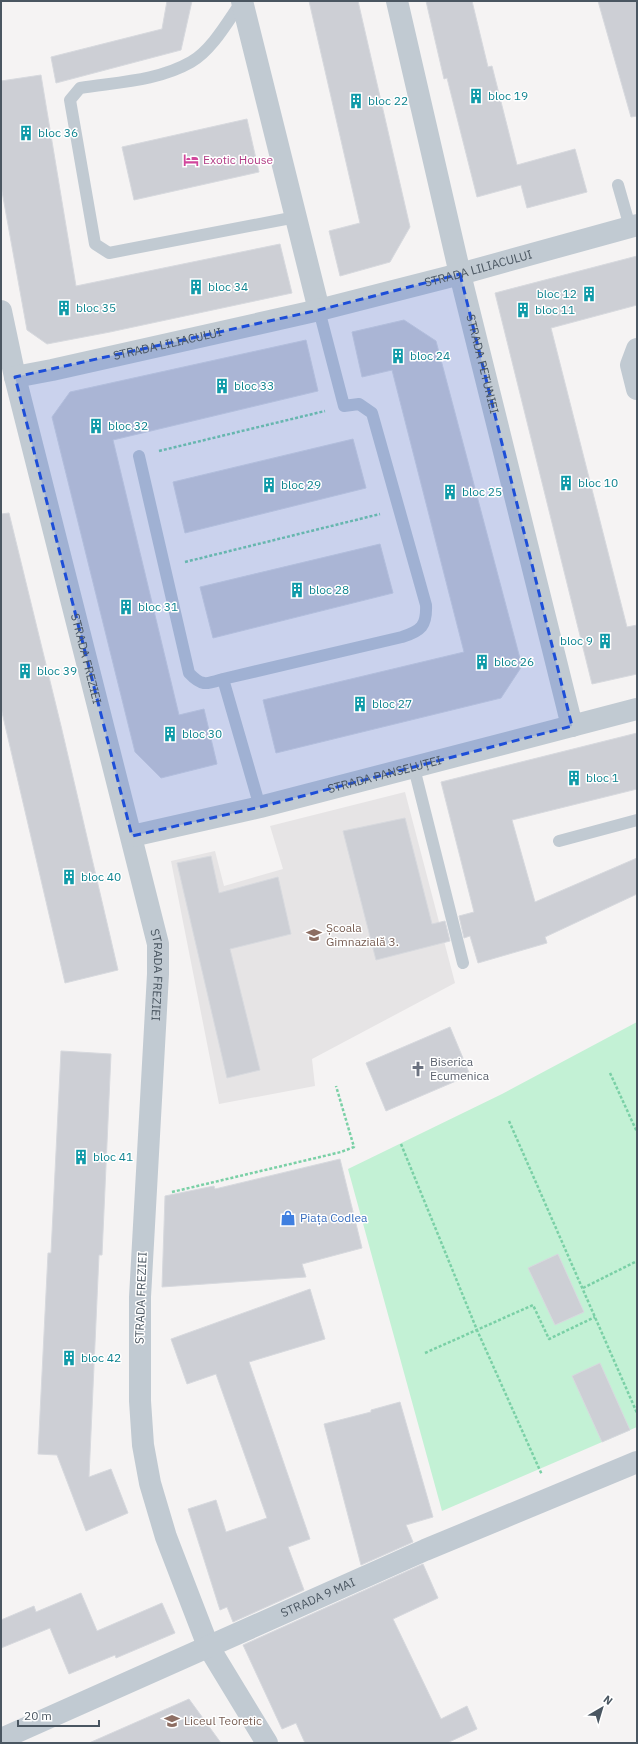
<svg xmlns="http://www.w3.org/2000/svg" width="638" height="1744" font-family="'IBM Plex Sans',sans-serif">
	<style>
		.education { fill: #e6e4e5 }
		.green { fill: #c3f1d5 }
		.building { fill: #cdcfd5; stroke: #d7d9de }
		.lines { fill: none; stroke-linecap: round; stroke-linejoin: round }
		.path { stroke: #7ad0a6; stroke-width: 2.5; stroke-dasharray: 3 2; stroke-linecap: butt }
		.lane { stroke: #c1cad2; stroke-width: 12 }
		.street { stroke: #c1cad2; stroke-width: 22 }
		.marked { fill: #1d4ed8; fill-opacity: 0.2; stroke: #1d4ed8; stroke-width: 3; stroke-dasharray: 8 5; stroke-linejoin: round }
		.labels { text-anchor: middle; stroke-width: 3; stroke-linejoin: round; paint-order: stroke }
		.culture-label { font-size: 12px; fill: #0d838f; stroke: #fff; text-anchor: start }
		.hotel-label { font-size: 12px; fill: #b23c85; stroke: #fff; text-anchor: start }
		.street-label { font-size: 12px; fill: #4a5661; stroke: #fff }
		.education-label { font-size: 12px; fill: #785e54; stroke: #fff; text-anchor: start }
		.worship-label { font-size: 12px; fill: #5b616d; stroke: #fff; text-anchor: start }
		.shop-label { font-size: 12px; fill: #366cbe; stroke: #fff; text-anchor: start }
	</style>
	<rect width="100%" height="100%" fill="#f5f3f3"/>
	<path class="education" d="M405,792L455,983L312,1059L315,1086L219,1104L171,861L215,851L224,886L283,869L270,826Z"/>
	<path class="green" d="M637,1022V1427L442,1511L348,1169L502,1094Z"/>
	<path class="building" d="M167,1H192L181,50L56,83L51,57L162,29Z
		M309,1H358L410,227L390,262L340,276L329,231L360,223Z
		M426,1H472L488,67L492,66L517,165L575,149L587,192L527,208L521,185L477,197L447,78L444,79Z
		M598,1H637V116L631,117Z
		M41,75L76,286L280,244L292,293L110,332L47,344L27,330L1,186V81Z
		M247,119L259,172L134,200L122,147Z
		M637,256V305L551,328L627,627L637,625V674L592,684L495,293Z
		M404,320L436,341L522,666L501,698L276,753L263,700L464,652L392,370L362,377L352,332Z
		M306,340L318,391L113,440L179,715L204,709L217,764L161,778L135,752L52,417L70,392Z
		M353,439L366,488L185,533L173,482Z
		M9,513L62,730L118,970L65,983L1,708V514Z
		M380,544L393,593L213,638L200,587Z
		M637,733V789L512,820L535,902L637,858V894L545,937L547,943L478,963L470,936L464,938L459,916L474,912L441,782Z
		M405,818L432,924L445,921L450,941L376,960L343,831Z
		M211,856L219,893L278,877L291,934L230,949L260,1070L227,1078L177,863Z
		M450,1027L470,1075L386,1111L366,1063Z
		M61,1051L111,1054L102,1255H99L89,1477L111,1469L128,1513L86,1531L57,1455L38,1454L48,1253H51Z
		M340,1159L362,1248L302,1264L306,1277L162,1287L165,1196L214,1186L215,1189Z
		M558,1254L584,1312L555,1325L528,1268Z
		M310,1289L325,1339L249,1362L310,1539L288,1547L304,1590L233,1622L227,1607L220,1610L188,1509L216,1500L226,1532L267,1518L216,1374L187,1384L171,1339Z
		M600,1363L630,1430L602,1442L572,1376Z
		M400,1402L433,1517L406,1525L413,1542L361,1565L324,1424L371,1412V1410Z
		M423,1564L438,1598L393,1619L441,1719L467,1706L477,1729L447,1743H305L296,1723L282,1729L243,1645Z
		M81,1593L97,1631L162,1603L175,1633L116,1658L115,1655L69,1674L50,1628L1,1648V1620L34,1606L36,1612Z
		M189,1699L221,1743H89Z"/>
	<g class="lines">
		<path class="path" d="M159,451L325,411
			M185,562L380,514
			M610,1073L637,1132
			M509,1121L637,1413
			M401,1144L477,1330L542,1475
			M172,1192L341,1152L354,1147L336,1086
			M583,1288L637,1261
			M425,1353L533,1305L549,1339L595,1317"/>
		<path class="lane" d="M242,1C228,21 212,50 191,62C158,81 117,82 80,88L70,100L95,244L109,253L296,217
			M618,185L630,227
			M139,456L189,673C202,687 207,684 223,679
			M414,768L463,963
			M260,807L223,679L402,637C421,631 427,626 426,605L372,413L359,404L344,406L319,310
			M559,841L637,820"/>
		<g class="street">
			<path d="M242,1L319,310"/>
			<path id="s1" d="M397,1L460,274L572,726"/>
			<path id="s2" d="M1,311L15,377L158,944V974L140,1297V1401L143,1445L150,1483L166,1537L208,1646L267,1743"/>
			<path d="M637,349L631,365L637,389"/>
			<path id="s3" d="M15,377L52,370L319,310L460,274L637,225"/>
			<path id="s4" d="M132,836L260,807L637,709"/>
			<path id="s5" d="M1,1739L425,1550L637,1462"/>
		</g>
	</g>
	<path class="marked" d="M460,274L572,726L260,807L132,836L15,377L319,310Z"/>
	<defs>
		<g id="building-bare" transform="scale(1.2)"><path d="M-4-6H4V6H1V3H-1V6H-4ZM-2.5-4.3h1.7v1.8h-1.7ZM.8-4.3h1.7v1.8H.8ZM-2.5-1h1.7V.8h-1.7ZM.8-1h1.7V.8H.8Z" fill="#0f9aa8" stroke="#fff" stroke-width="2.5" paint-order="stroke"/></g>
		<g id="hotel-bare" transform="scale(1.2)"><path d="M-6-4.5h1.5V1H6V5H4.5V3h-9V5H-6ZM-4 0a1.8 1.8 0 1 1 3.6 0ZM.5 0V-2.5h3Q6-2.5 6 0Z" fill="#d1479c" stroke="#fff" stroke-width="2.5" paint-order="stroke"/></g>
		<g id="school-bare" transform="scale(1.2)"><path d="M0-5L7-2L0 1L-7-2ZM-4 1L0 2.5L4 1V4Q0 6-4 4Z" fill="#8d6e63" stroke="#fff" stroke-width="2.5" paint-order="stroke"/></g>
		<g id="church-bare" transform="scale(1.2)"><path d="M-1.2-6h2.4v3.5h3.3v2.4h-3.3V6h-2.4V-.1h-3.3v-2.4h3.3Z" fill="#6b7280" stroke="#fff" stroke-width="2.5" paint-order="stroke"/></g>
		<g id="shop-bare" transform="scale(1.2)"><path d="M-5-2.5h2.3a2.7 3.5 0 0 1 5.4 0H5L5.5 6h-11ZM-1.5-2.5h3a1.5 2.3 0 0 0-3 0Z" fill="#3f7fe0" stroke="#fff" stroke-width="2.5" paint-order="stroke"/></g>
	</defs>
	<g fill-rule="evenodd">
		<use href="#building-bare" x="476" y="96"/>
		<use href="#building-bare" x="356" y="101"/>
		<use href="#building-bare" x="26" y="133"/>
		<use href="#hotel-bare" x="191" y="160"/>
		<use href="#building-bare" x="196" y="287"/>
		<use href="#building-bare" x="589" y="294"/>
		<use href="#building-bare" x="64" y="308"/>
		<use href="#building-bare" x="523" y="310"/>
		<use href="#building-bare" x="398" y="356"/>
		<use href="#building-bare" x="222" y="386"/>
		<use href="#building-bare" x="96" y="426"/>
		<use href="#building-bare" x="566" y="483"/>
		<use href="#building-bare" x="269" y="485"/>
		<use href="#building-bare" x="450" y="492"/>
		<use href="#building-bare" x="297" y="590"/>
		<use href="#building-bare" x="126" y="607"/>
		<use href="#building-bare" x="605" y="641"/>
		<use href="#building-bare" x="482" y="662"/>
		<use href="#building-bare" x="25" y="671"/>
		<use href="#building-bare" x="360" y="704"/>
		<use href="#building-bare" x="170" y="734"/>
		<use href="#building-bare" x="574" y="778"/>
		<use href="#building-bare" x="69" y="877"/>
		<use href="#school-bare" x="314" y="935"/>
		<use href="#church-bare" x="418" y="1069"/>
		<use href="#building-bare" x="81" y="1157"/>
		<use href="#shop-bare" x="288" y="1218"/>
		<use href="#building-bare" x="69" y="1358"/>
		<use href="#school-bare" x="172" y="1721"/>
	</g>
	<g class="labels">
		<g class="culture-label">
			<text x="488" y="100">bloc 19</text>
			<text x="368" y="105">bloc 22</text>
			<text x="38" y="137">bloc 36</text>
			<text x="208" y="291">bloc 34</text>
			<text x="577" y="298" text-anchor="end">bloc 12</text>
			<text x="76" y="312">bloc 35</text>
			<text x="535" y="314">bloc 11</text>
			<text x="410" y="360">bloc 24</text>
			<text x="234" y="390">bloc 33</text>
			<text x="108" y="430">bloc 32</text>
			<text x="578" y="487">bloc 10</text>
			<text x="281" y="489">bloc 29</text>
			<text x="462" y="496">bloc 25</text>
			<text x="309" y="594">bloc 28</text>
			<text x="138" y="611">bloc 31</text>
			<text x="593" y="645" text-anchor="end">bloc 9</text>
			<text x="494" y="666">bloc 26</text>
			<text x="37" y="675">bloc 39</text>
			<text x="372" y="708">bloc 27</text>
			<text x="182" y="738">bloc 30</text>
			<text x="586" y="782">bloc 1</text>
			<text x="81" y="881">bloc 40</text>
			<text x="93" y="1161">bloc 41</text>
			<text x="81" y="1362">bloc 42</text>
		</g>
		<g class="hotel-label">
			<text x="203" y="164">Exotic House</text>
		</g>
		<g class="street-label">
			<text dy="4" stroke="none"><textPath href="#s3" startOffset="476">STRADA LILIACULUI</textPath></text>
			<text dy="4" stroke="none"><textPath href="#s3" startOffset="156">STRADA LILIACULUI</textPath></text>
			<text dy="4" stroke="none"><textPath href="#s1" startOffset="373">STRADA PETUNIEI</textPath></text>
			<text dy="4" stroke="none"><textPath href="#s2" startOffset="358">STRADA FREZIEI</textPath></text>
			<text dy="4" stroke="none"><textPath href="#s4" startOffset="260">STRADA PANSELUȚEI</textPath></text>
			<text dy="4" stroke="none"><textPath href="#s2" startOffset="683">STRADA FREZIEI</textPath></text>
			<text transform="translate(141 1298) rotate(-88)" y="4">STRADA FREZIEI</text>
			<text dy="4" stroke="none"><textPath href="#s5" startOffset="347">STRADA 9 MAI</textPath></text>
		</g>
		<g class="education-label">
			<text x="326" y="932">Școala<tspan x="326" dy="14">Gimnazială 3.</tspan></text>
			<text x="184" y="1725">Liceul Teoretic</text>
		</g>
		<g class="worship-label">
			<text x="430" y="1066">Biserica<tspan x="430" dy="14">Ecumenica</tspan></text>
		</g>
		<g class="shop-label">
			<text x="300" y="1222">Piața Codlea</text>
		</g>
	</g>
	<rect width="638" height="1744" fill="none" stroke="#4a5661" stroke-width="4"/>
	<g transform="translate(602 1708) rotate(38)" stroke="#ffffff" stroke-width="3" paint-order="stroke">
	<path d="M0-3L7 15L0 10L-7 15Z" fill="#4a5661"/>
	<text y="-6" font-size="11" font-weight="bold" text-anchor="middle" fill="#4a5661">N</text>
	</g>
	<path d="M18 1720v6h81v-6" fill="none" stroke="#4a5661" stroke-width="2"/>
	<text x="24" y="1720" font-size="12" fill="#4a5661" stroke="#ffffff" stroke-width="3" paint-order="stroke">20 m</text>
</svg>
